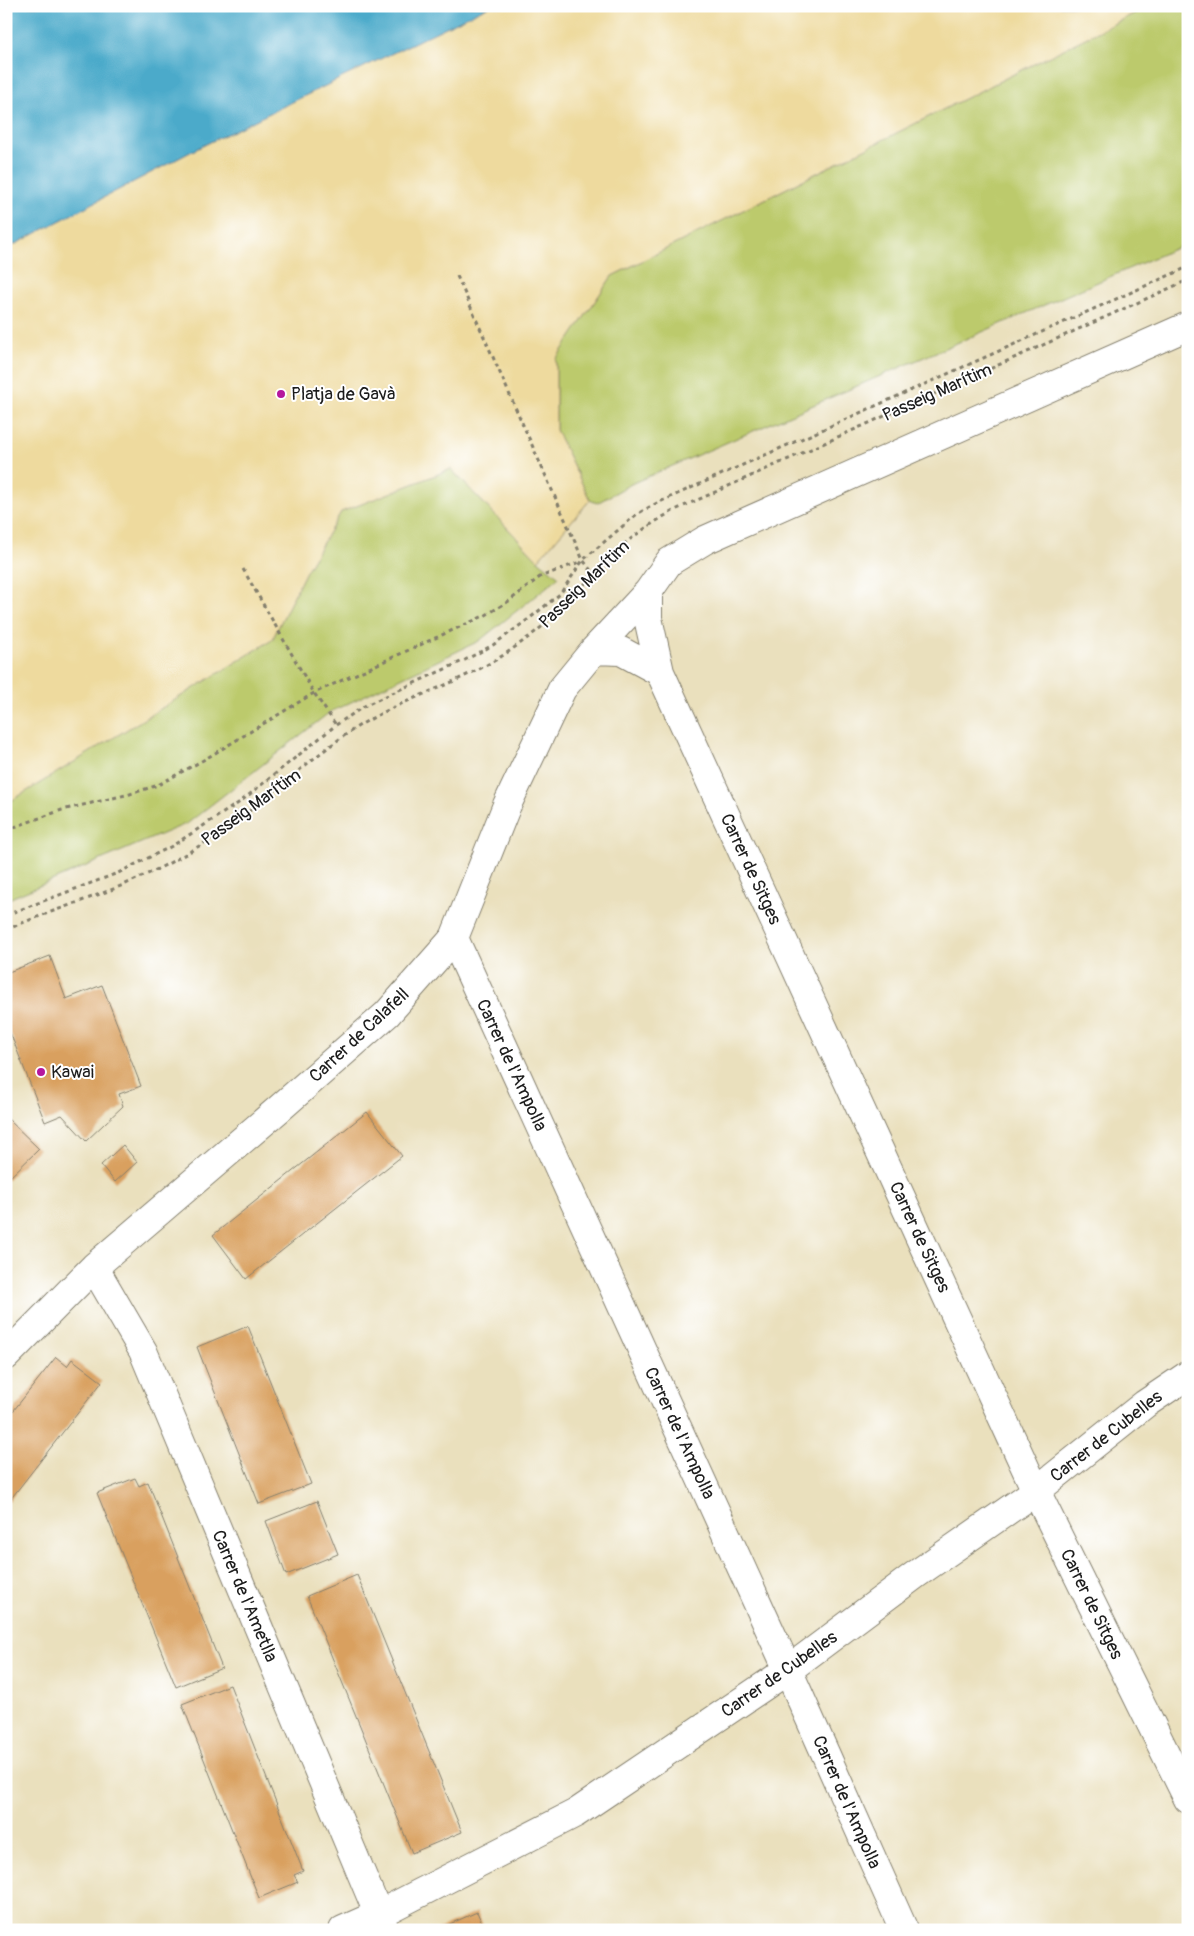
<svg xmlns="http://www.w3.org/2000/svg" width="1194" height="1936" font-family="Pangolin,sans-serif">
	<style>
		.green { fill: #bcca6c; stroke: #6c7344 }
		.sand { fill: #eeda9e; stroke: #857b5d }
		.water { fill: #4caaca; stroke: #346373 }
		.building { fill: #d9a05f }
		.lines { fill: none; stroke-linecap: round; stroke-linejoin: round }
		.street-casing { stroke: #837e6c; stroke-width: 30 }
		.path { stroke: #837e6c; stroke-width: 3; stroke-dasharray: 4 4; stroke-linecap: butt }
		.street { stroke: #fff; stroke-width: 28 }
		.poi-dot { fill: #b5179e; stroke: #fff; stroke-width: 2 }
		.labels { text-anchor: middle; stroke-width: 4; stroke-linejoin: round; paint-order: stroke }
		.street-label { font-size: 18px; fill: #1c1c1c; stroke: #fff }
		.poi-label { font-size: 18px; fill: #1c1c1c; stroke: #fff; text-anchor: start }
	</style>
	<rect width="100%" height="100%" fill="#fff"/>
	<filter id="ink" filterUnits="userSpaceOnUse"><feTurbulence type="fractalNoise" baseFrequency=".02" numOctaves="2"/><feDisplacementMap in="SourceGraphic" scale="10" xChannelSelector="R" yChannelSelector="G"/><feConvolveMatrix kernelMatrix="1 2 1 2 8 2 1 2 1" color-interpolation-filters="sRGB"/></filter>
	<filter id="wash" filterUnits="userSpaceOnUse"><feTurbulence type="fractalNoise" baseFrequency=".0096" numOctaves="4" result="noise"/><feDisplacementMap in="SourceGraphic" scale="20" xChannelSelector="R" yChannelSelector="G"/><feGaussianBlur stdDeviation="1.12" result="paint"/><feColorMatrix in="noise" values="0 0 0 0 0 0 0 0 0 0 0 0 0 0 0 0 0 1.4 0 .05"/><feComposite in="paint" operator="in"/></filter>
	<g filter="url(#wash)">
		<rect width="100%" height="100%" fill="#eae0bd"/>
		<path class="green" d="M1149,6H1188V243L633,483L597,503L590,500L556,430V359L612,276Z
			M451,469L538,560L559,577L479,641L330,712L188,823L6,900V804L272,640L305,573L341,512Z"/>
		<path class="sand" d="M489,6H1149L612,276L556,359V430L590,500L538,560L451,469L341,512L305,573L272,640L6,804V249L198,148Z"/>
		<path class="water" d="M6,6H489L198,148L6,249Z"/>
		<g id="blocks">
			<path class="building" d="M50,956L66,999L102,985L141,1086L119,1094L123,1106L86,1141L62,1115L45,1122L6,1022V973Z
				M367,1112L402,1156L246,1279L213,1235Z
				M6,1117L39,1149L6,1181Z
				M123,1145L137,1162L115,1182L101,1165Z
				M248,1326L311,1484L259,1504L197,1347Z
				M56,1357L67,1366L72,1359L102,1382L6,1505V1420Z
				M135,1478L139,1486L148,1482L222,1668L176,1687L97,1493Z
				M317,1501L338,1554L286,1575L266,1521Z
				M357,1575L462,1832L412,1853L307,1596Z
				M230,1685L303,1871L294,1875L298,1882L259,1898L182,1704Z
				M477,1912L485,1930H436Z"/>
		</g>
	</g>
	<g filter="url(#ink)">
		<use href="#blocks" fill-opacity="0" stroke="#837e6c" stroke-width="1"/>
		<g class="lines">
			<g class="street-casing">
				<path id="street" d="M648,592V618L660,672
					M594,650L621,651L660,672L1036,1491L1188,1799
					M454,938L788,1670L904,1930
					M94,1267L143,1351L385,1930
					M6,1356L94,1267L280,1108L387,1014L454,938L507,805L562,689L594,650L648,592L669,562L705,540L1188,326
					M343,1930L379,1914L576,1813L788,1670L915,1575L1036,1491L1145,1404L1188,1375"/>
			</g>
			<path class="path" d="M457,276L583,560L593,573
				M243,569L314,693L336,725
				M6,830L62,810L130,794L158,785L207,758L314,693L486,615L509,601L540,577L582,561
				M6,915L118,873L172,846L240,802L336,725L366,705L465,660L493,645L530,618L560,594L583,560L637,514L655,504L1188,267
				M6,930C37,916 69,906 100,894C136,881 172,863 204,843C259,809 303,762 357,727C405,697 461,684 508,652C530,637 551,620 570,602C579,594 585,582 593,574C616,548 644,527 675,510L1188,280"/>
			<use href="#street" class="street"/>
		</g>
	</g>
	<g class="poi-dot">
		<circle cx="281" cy="394" r="5"/>
		<circle cx="41" cy="1072" r="5"/>
	</g>
	<g class="labels">
		<g class="street-label">
			<text transform="translate(937 392) rotate(-24)" y="6">Passeig Marítim</text>
			<text transform="translate(584 584) rotate(-44)" y="6">Passeig Marítim</text>
			<text transform="translate(251 807) rotate(-36)" y="6">Passeig Marítim</text>
			<text transform="translate(751 869) rotate(65)" y="6">Carrer de Sitges</text>
			<text transform="translate(359 1035) rotate(-43)" y="6">Carrer de Calafell</text>
			<text transform="translate(512 1065) rotate(65)" y="6">Carrer de l'Ampolla</text>
			<text transform="translate(920 1237) rotate(65)" y="6">Carrer de Sitges</text>
			<text transform="translate(680 1433) rotate(65)" y="6">Carrer de l'Ampolla</text>
			<text transform="translate(1106 1436) rotate(-38)" y="6">Carrer de Cubelles</text>
			<text transform="translate(245 1596) rotate(67)" y="6">Carrer de l'Ametlla</text>
			<text transform="translate(1092 1604) rotate(64)" y="6">Carrer de Sitges</text>
			<text transform="translate(779 1674) rotate(-35)" y="6">Carrer de Cubelles</text>
			<text transform="translate(847 1802) rotate(66)" y="6">Carrer de l'Ampolla</text>
		</g>
		<g class="poi-label">
			<text x="291" y="400">Platja de Gavà</text>
			<text x="51" y="1078">Kawai</text>
		</g>
	</g>
	<rect width="1194" height="1936" fill="none" stroke="#fff" stroke-width="25"/>
</svg>
